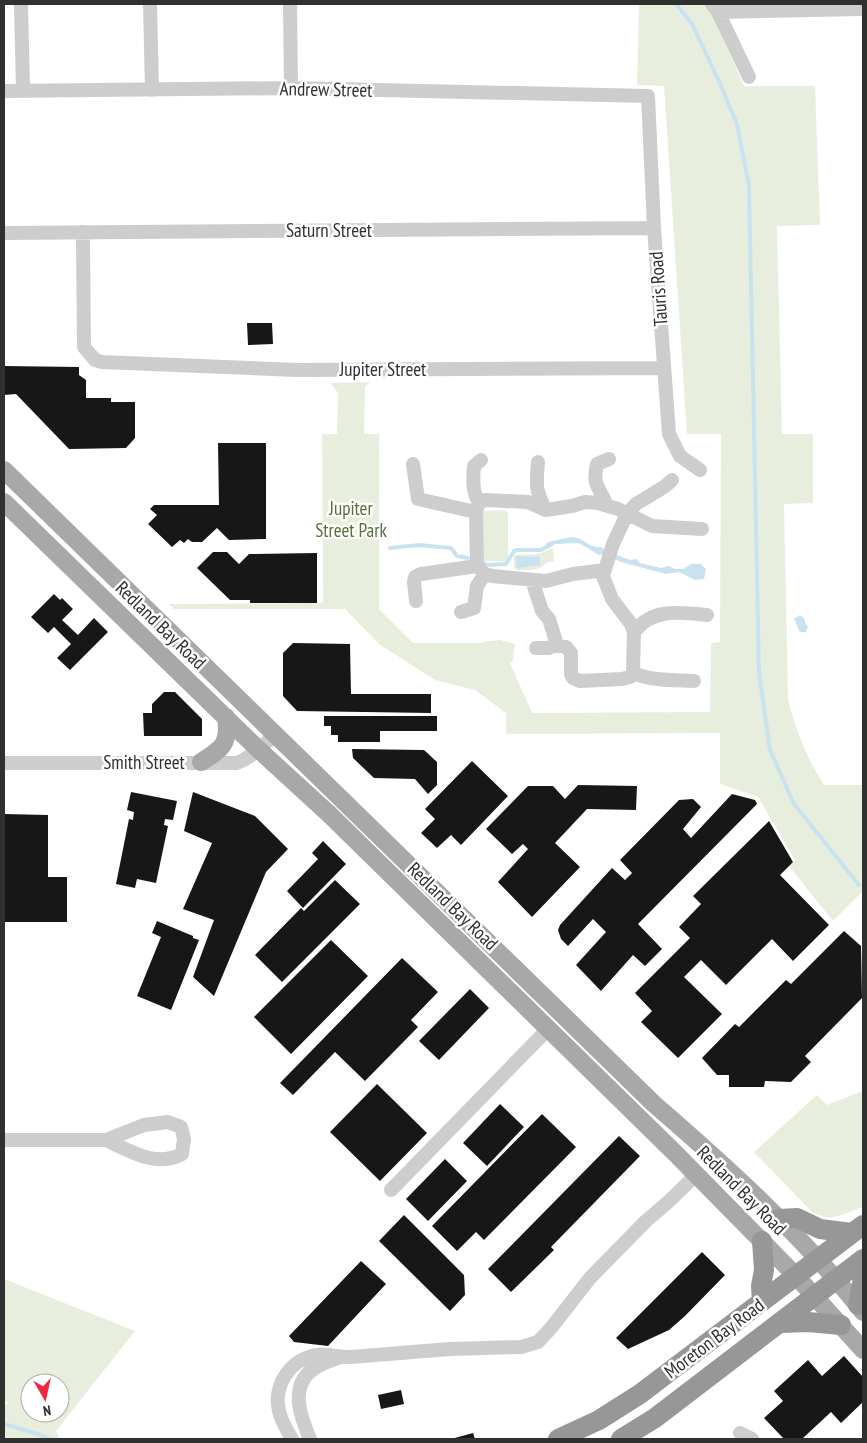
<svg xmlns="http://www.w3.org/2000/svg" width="867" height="1443" font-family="'PT Sans Narrow',sans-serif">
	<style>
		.green { fill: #e7eedd; fill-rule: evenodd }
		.water { fill: #c9e2ef }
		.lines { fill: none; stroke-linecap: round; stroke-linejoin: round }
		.stream { stroke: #c9e2ef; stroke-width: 4 }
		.building { fill: #171717 }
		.minor { stroke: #cdcdcd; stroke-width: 14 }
		.major { stroke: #a8a8a8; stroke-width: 18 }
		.highway { stroke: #979797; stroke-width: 20 }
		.labels { text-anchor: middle; stroke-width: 5; stroke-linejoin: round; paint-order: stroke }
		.street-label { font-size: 19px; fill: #303030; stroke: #fff }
		.park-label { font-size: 19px; fill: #56703a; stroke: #fff }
	</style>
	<rect width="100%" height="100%" fill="#fff"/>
	<path class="green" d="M639,4H704L712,14L744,86H815L820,225L777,226L782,434H813V503L784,504L788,700C797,733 806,756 824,785H863V891L833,921L789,866L795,860L758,797L720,784V733L506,734V713L475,690L435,680L379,644L345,609H174L169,604L323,603L322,434H337L338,393L331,383L370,382L365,387L364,434H379V609L413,643H482V642L500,640L515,644L513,661L510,663L532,713L710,712L711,643L720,642L721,434H687L664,86L637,85Z
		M504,510L508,513V558L505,561H485L482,559V514L485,511Z
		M553,548L554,561L546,563C539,572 527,570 517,570L514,568V555L538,554Z
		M863,1091V1207L841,1215L829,1218L813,1213L754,1152L817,1095L827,1105Z
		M4,1279L135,1331L56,1431L60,1439H4V1403L10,1404L4,1400ZM30,1383H60V1413H30Z"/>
	<path class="water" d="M571,537C584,537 589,549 602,547L605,551L603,554L599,555L579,543L555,544L548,549L546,545L548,542Z
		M617,555L630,560L636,559L640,563L661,568L669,566L675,569H683L691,564H701L706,569L704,579L695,580L679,572L666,574L621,562L615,559Z
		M516,556L535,557L540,556V565L518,568L516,566Z
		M800,615L804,618L806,625L808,626L806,632H800L794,619Z"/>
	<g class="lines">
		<path class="stream" d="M676,4L692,24L718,79L737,124L749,186L759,673L770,750L794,804L859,885
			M390,548L419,545L451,548L457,556L468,558
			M482,562L487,565L506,564L514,551L517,550H541L550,545
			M4,1424L41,1435L49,1439"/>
	</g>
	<path class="building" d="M247,323H272L273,344L248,345Z
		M4,366L79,367V375L86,380V398H111V402H135V438L126,448L69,449L16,394L4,395Z
		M218,443H266V539L229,540L217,528L202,542H192L188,539L184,543L180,540L172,547L148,524L157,515L150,509L154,505H219Z
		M213,552H227L239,564L249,554L317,553V603H250V600H230L197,568Z
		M54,594L60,600L62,598L73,609L62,620L78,635L94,618L108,632L70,670L57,658L71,644L54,627L48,633L31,617Z
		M293,643L350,644L351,694H431V713L297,711L283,696V653Z
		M164,692H175L202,719V736H144L143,713H152V704Z
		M324,716H437V731H380V742H338V735H331V726H324Z
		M352,749L424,750L437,762V785L428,794L415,779L374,778L353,758Z
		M472,761L508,796L461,845L451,835L437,848L421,833L435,819L425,809Z
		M578,785L637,786L636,810L587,809L555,843L580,867L532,917L498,882L528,849L523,844L512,854L486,829L528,786H553L565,799Z
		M131,792L177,801L173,820L165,819L164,825L168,826L156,883L137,879L135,888L116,884L129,819L133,820L134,812L127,810Z
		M193,792L255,816L288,849L266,872L214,996L193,977L214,920L183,909L212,843L184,831Z
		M732,794L755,800L757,804L638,924L662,949L645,966L633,955L601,991L576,965L606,932L593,919L568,946L561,939L558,930L560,925L612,868L625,880L632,873L620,860L679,800L693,799L701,807L683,829L691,838Z
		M4,814L48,815V877H67V922H4Z
		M769,821L793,862L780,875L829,925L793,961L772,939L726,985L701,960L684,977L722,1014L678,1058L641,1022L652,1011L635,993L690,938L679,927L701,904L693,896Z
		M323,841L346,864L303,908L287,891L318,859L312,853Z
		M335,880L360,904L282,982L255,955L301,908L304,911Z
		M157,921L193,936V938L199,940L171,1010L137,996L161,937L152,933Z
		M844,931L861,946L862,998L805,1056L811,1062L791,1082L765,1081L764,1087H729V1075H717L702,1058L735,1024L739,1027L786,980L791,984Z
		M331,940L368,976L291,1054L254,1017Z
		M402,958L438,992L411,1020L418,1027L365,1081L335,1052L293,1095L280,1083Z
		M470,989L489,1008L439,1060L419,1041Z
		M377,1084L427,1133L380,1181L330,1132Z
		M500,1104L524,1127L487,1166L463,1143Z
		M542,1114L576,1147L484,1240L476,1232L457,1251L432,1226Z
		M619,1136L640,1156L551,1247L554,1250L511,1292L488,1269Z
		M445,1159L467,1181L428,1221L406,1199Z
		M404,1215L464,1275L465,1295L450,1311L379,1241Z
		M702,1252L725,1275L685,1316L669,1330L628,1349L616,1338Z
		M361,1261L386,1284L328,1346L294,1342L289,1336Z
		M844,1356L863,1377V1402L841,1423L831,1412L802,1439H784L764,1418L783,1401L774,1391L808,1360L822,1376Z
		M401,1390L404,1404L381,1409L378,1395Z
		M473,1433L475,1439H451Z"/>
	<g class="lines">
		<path class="minor" d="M21,4L23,91
			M150,4L152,90
			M290,4L291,88
			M712,4L718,12L749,77
			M718,12L863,9
			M4,91L291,88L648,96L654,228L669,434L680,456L700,470
			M82,232L83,242L84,347L95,360L102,362L297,370L664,368
			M4,233L654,228
			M538,462C536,485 535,490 546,510
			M413,464L418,499L476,512
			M479,502C472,492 473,479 474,466L481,460
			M606,504C599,485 592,487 597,464L609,459
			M605,570L573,574L546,581L492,576L485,574L477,566L476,512L479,502L486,500L528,502L546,510L572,506L585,502L598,503L618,509L652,526L702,529
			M532,580L542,611L549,619L557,645L566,647L571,653V674L573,678L580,681L622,679L630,677L633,673L634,632L631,624L612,599L603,576L613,544L627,514L636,504L664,487L672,480
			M416,601L414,582L415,577L421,574L477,566
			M461,612L474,608L477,586L485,574
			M634,632C652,608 680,612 707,615
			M536,648H548L557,645
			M633,673C653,681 673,680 694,681
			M4,763H237C251,758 263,745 275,735
			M4,1140H106L144,1125L168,1122L181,1127L184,1139L182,1154C155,1168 131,1151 106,1140
			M391,1190L548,1029
			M740,1433L752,1439
			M292,1439C287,1430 281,1421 279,1411C273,1385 290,1360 316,1355C326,1353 339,1358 351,1357L450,1349L521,1347L538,1342L551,1328L590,1278L646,1221L667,1203L696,1175
			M310,1439C301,1418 289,1387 312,1370C320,1364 330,1361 338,1358"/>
		<path class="major" d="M4,470L654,1104C728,1168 802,1235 863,1312
			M4,502L258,749L329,814L676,1154L796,1276L863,1350
			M201,762C222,749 230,744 226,717"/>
		<path class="highway" d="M779,1219L797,1218L820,1229L852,1233
			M762,1302L761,1286L764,1270L762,1241
			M858,1305L863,1278
			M781,1323L808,1322L841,1325
			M558,1439L599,1420L640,1394L863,1225
			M621,1439L655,1418L863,1259"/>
	</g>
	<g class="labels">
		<g class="street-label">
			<text transform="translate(326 89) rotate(1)" y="7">Andrew Street</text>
			<text x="329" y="237">Saturn Street</text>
			<text transform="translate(658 289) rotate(-94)" y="7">Tauris Road</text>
			<text x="383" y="376">Jupiter Street</text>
			<text transform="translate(161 625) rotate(44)" y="7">Redland Bay Road</text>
			<text x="144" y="769">Smith Street</text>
			<text transform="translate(453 906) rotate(44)" y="7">Redland Bay Road</text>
			<text transform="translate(742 1190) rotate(45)" y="7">Redland Bay Road</text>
			<text transform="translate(714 1338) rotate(-37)" y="7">Moreton Bay Road</text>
		</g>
		<g class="park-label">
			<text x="351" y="515">Jupiter<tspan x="351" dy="22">Street Park</tspan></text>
		</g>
	</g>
	<rect width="867" height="1443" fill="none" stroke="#303030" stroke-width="10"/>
	<g transform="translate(45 1398) rotate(171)"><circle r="24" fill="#ffffff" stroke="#acacac"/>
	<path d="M0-4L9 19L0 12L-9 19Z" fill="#f22842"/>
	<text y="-8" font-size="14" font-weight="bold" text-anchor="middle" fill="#303030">N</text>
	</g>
</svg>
